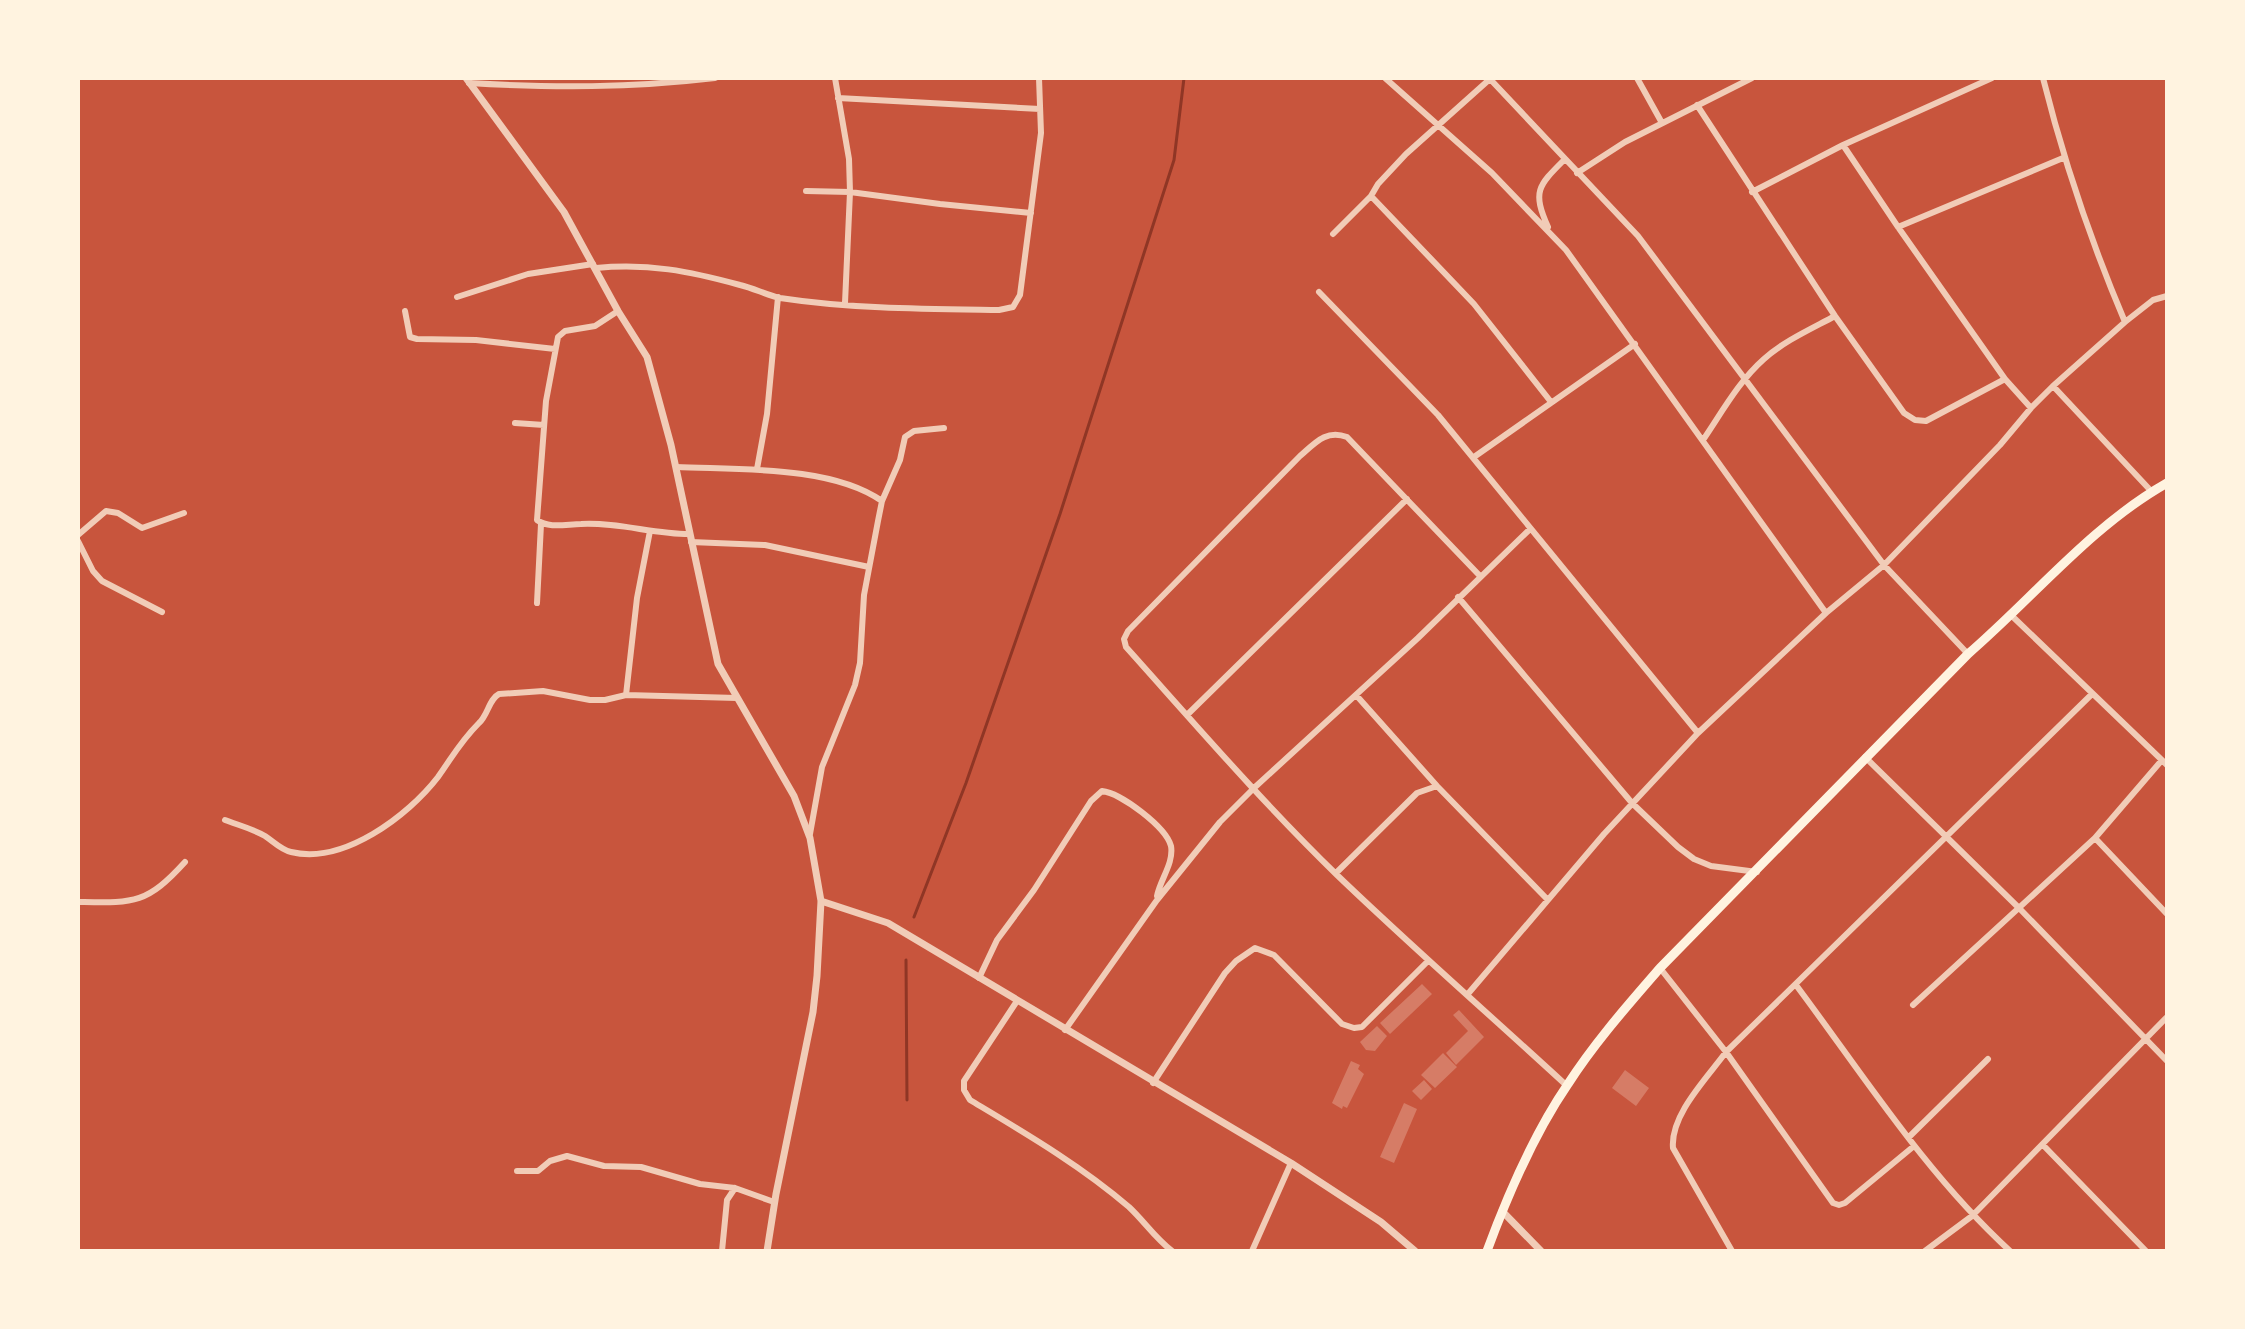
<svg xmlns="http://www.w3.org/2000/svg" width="2245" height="1329" font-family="'Noto Sans',sans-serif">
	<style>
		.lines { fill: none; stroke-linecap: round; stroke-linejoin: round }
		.stream { stroke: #8f3625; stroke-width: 3 }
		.building { fill: #d67c66 }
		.minor { stroke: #f1ccb7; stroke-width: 6 }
		.tertiary { stroke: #f1ccb7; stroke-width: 7 }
		.trunk { stroke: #fff3e0; stroke-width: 9 }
	</style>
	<rect width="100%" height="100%" fill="#c8553d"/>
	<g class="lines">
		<path class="stream" d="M914,917L966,783L1060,514L1174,160L1184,78
			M906,960L907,1100"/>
	</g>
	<path class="building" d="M1422,984L1432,994L1390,1034L1380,1023Z
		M1459,1010L1484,1037L1456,1065L1446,1053L1468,1031L1453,1015Z
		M1377,1026L1387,1036L1375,1051L1366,1050L1360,1042Z
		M1443,1053L1457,1067L1435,1088L1421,1075Z
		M1351,1061L1360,1065L1358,1069L1364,1074L1347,1108L1343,1106L1342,1109L1332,1103Z
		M1625,1070L1649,1088L1636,1106L1612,1088Z
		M1424,1080L1432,1089L1421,1100L1412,1091Z
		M1404,1103L1417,1109L1394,1163L1380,1157Z"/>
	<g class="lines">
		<path class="minor" d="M835,78L849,159L850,192L845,303
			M1385,78L1492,173L1566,250L1826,613
			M1637,78L1662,123
			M2043,78C2064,162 2091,242 2125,322
			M1490,79L1638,236L1884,565L1968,654
			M469,83C554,88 630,88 715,78
			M838,98L1040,109
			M1697,105L1835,316L1904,413L1915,420L1926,421L2005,379
			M1843,145L1898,227L2005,379L2031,408
			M1577,173L1625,142L1752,78
			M806,191L850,192L940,204L1031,213
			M1752,192L1843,145L1992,78
			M1371,196L1474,304L1551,402
			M1548,227C1532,191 1538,186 1565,159
			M1898,227L2063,158
			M1333,234L1371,196L1378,184L1406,154L1491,78
			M596,268C648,263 689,271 740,285C753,288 767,295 780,298C852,309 927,309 999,310L1013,307L1020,295L1041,133L1039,78
			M1319,292L1438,415L1698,733
			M457,297L528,274L593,264
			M405,311L410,337L417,339L476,340L555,349
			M618,311L595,326L565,331L558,337L546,401L537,520C549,529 567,524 581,524C618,522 653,534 689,534
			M2053,386L2152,492
			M515,423L544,425
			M1703,440C1722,412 1739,381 1764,359C1784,341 1811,329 1835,316
			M1474,457L1635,344
			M676,467C737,470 831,465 882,501
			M757,469L767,414L778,297
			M78,535L106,511L118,513L142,528L184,513
			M78,541L93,571L102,581L162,612
			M691,542L765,545L869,567
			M1480,576L1347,437C1326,429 1315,443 1300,456L1128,631L1124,639L1126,647C1195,724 1263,803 1337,875C1412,947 1490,1015 1566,1085
			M1458,597L1632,803L1678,847L1694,859L1711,866L1757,872
			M537,603L541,524
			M2012,616L2167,765
			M626,695L637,598L650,531
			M1356,695L1437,786L1547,899
			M1188,714L1407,499
			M1865,757L2020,909L2167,1061
			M225,820C238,825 253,829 265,836C274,842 281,850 291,852C343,865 408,816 438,777C453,756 460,742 479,723C488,715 489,699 499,694L543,691L590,700H605L626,695L737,698
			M810,834L822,767L855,685L860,663L864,595L878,521L882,501L900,460L905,437L914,431L944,428
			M2095,838L2167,914
			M1336,873L1417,793L1437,786
			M78,902C133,903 146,905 185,862
			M1660,968L1726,1052L1833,1203L1839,1205L1845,1203L1914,1146
			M979,978L997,940L1034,890L1091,801L1102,791C1121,793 1166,827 1171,846C1174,863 1160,880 1157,896
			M1796,985C1864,1076 1926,1174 2010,1251
			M1467,995L1604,834L1698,733L1826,613L1884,565L2000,445L2031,408L2053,386L2125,322L2153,300L2167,296
			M1017,1001L964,1081V1090L970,1100C1025,1133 1080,1165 1129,1207C1144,1221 1155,1238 1172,1251
			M1913,1005L2095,838L2162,760
			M1065,1030L1157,900L1220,822L1254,788L1418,638L1529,530
			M1153,1083L1225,973L1236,961L1255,948L1274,955L1342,1024L1354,1028L1362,1027L1428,961
			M1909,1137L1988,1059
			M2043,1145L2146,1251
			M517,1171H538L550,1161L567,1156L604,1166L641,1167L700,1184L735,1188L774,1202
			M722,1251L727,1200L735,1188
			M1252,1251L1291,1163
			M1732,1251L1673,1148C1670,1115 1707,1078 1726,1052L2092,694
			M1925,1251L1972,1216L2167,1017"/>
		<path class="tertiary" d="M466,78L564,212L618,311L647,357L671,445L718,664L794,796L810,838L821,901L817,976L813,1012L776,1194L767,1251
			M821,901L888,923L1291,1163L1381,1222L1415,1251
			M1502,1211L1541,1251"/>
		<path class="trunk" d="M1487,1251C1508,1194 1533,1135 1568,1084C1595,1042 1628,1005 1660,968L1968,654C2033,598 2091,526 2167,483"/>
	</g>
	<rect width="2245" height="1329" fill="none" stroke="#fff3e0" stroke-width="160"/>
</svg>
